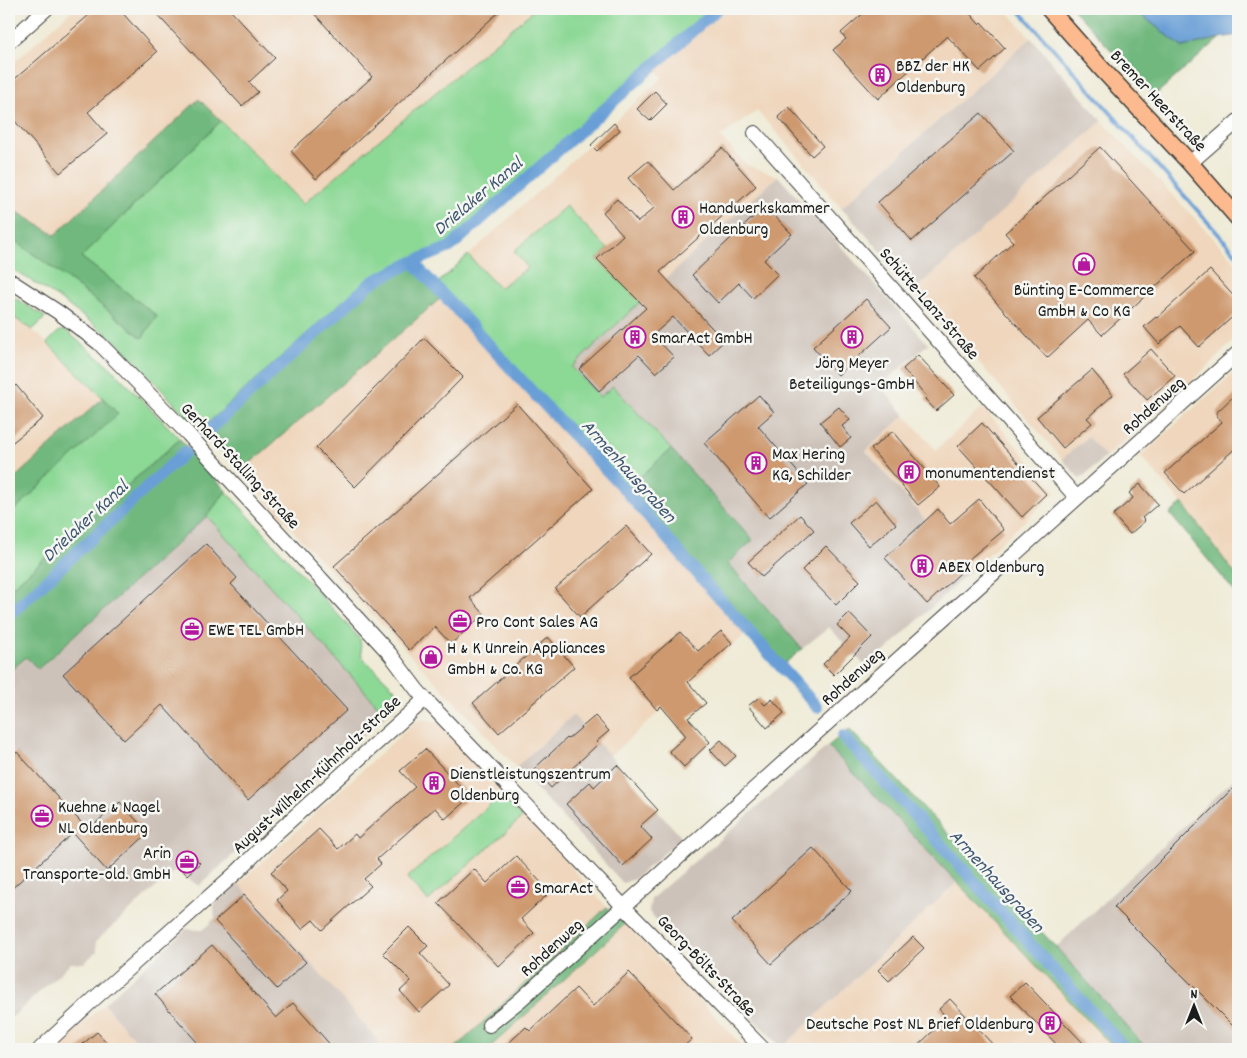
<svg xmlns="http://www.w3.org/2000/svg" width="1247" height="1058" font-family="Dekko,sans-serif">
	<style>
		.built { fill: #efd6bc; fill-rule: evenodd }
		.industrial { fill: #cdc2b9 }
		.green { fill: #8cd895; stroke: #547a58 }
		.forest { fill: #71b87e; stroke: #466a4d }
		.water { fill: #699fd6; stroke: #425e79 }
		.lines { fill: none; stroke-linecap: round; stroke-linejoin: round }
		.stream { stroke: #699fd6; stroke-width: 4 }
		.canal { stroke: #699fd6; stroke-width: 12 }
		.building { fill: #ce996e }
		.minor-casing { stroke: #3c3b38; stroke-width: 16 }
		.major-casing { stroke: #3c3b38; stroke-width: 19 }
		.minor { stroke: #fff; stroke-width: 14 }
		.major { stroke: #fcba8e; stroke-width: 16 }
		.labels { text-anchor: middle; stroke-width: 5; stroke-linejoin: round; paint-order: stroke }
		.poi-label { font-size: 18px; fill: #1c1c1c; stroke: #f6f6f2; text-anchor: start }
		.street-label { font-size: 18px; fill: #1c1c1c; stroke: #f6f6f2 }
		.water-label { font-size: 19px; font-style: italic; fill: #3f5770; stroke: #f6f6f2 }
	</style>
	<rect width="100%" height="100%" fill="#f6f6f2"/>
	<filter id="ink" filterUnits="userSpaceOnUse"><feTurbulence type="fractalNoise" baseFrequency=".02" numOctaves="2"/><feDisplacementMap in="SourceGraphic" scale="10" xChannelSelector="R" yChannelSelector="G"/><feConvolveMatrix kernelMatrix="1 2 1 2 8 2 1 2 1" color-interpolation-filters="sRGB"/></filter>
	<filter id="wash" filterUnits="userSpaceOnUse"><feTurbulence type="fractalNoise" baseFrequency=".0096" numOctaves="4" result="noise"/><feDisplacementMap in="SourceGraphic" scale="20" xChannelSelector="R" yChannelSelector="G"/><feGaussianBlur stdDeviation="1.12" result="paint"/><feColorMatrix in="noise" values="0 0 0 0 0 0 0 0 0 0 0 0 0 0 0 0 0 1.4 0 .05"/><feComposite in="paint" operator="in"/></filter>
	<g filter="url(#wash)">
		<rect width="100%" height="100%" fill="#efebd7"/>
		<path class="built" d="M73,9H535L303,204L199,99L55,236L9,207V67Z
			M724,9H1005L1031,38L841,208L800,159L757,111L720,137L747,165L778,176L640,302L572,366L437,284L663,77L655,69Z
			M1102,121L1238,264V337L1197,376L1106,457L1088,437L1062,459L916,289Z
			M442,297L623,495L747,633L610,756L573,715L516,767L298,536L241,471Z
			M9,314L40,336L103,398L9,483Z
			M1238,369V578L1182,503L1140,456Z
			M983,407L1056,492L970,571L866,450L905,415L936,450Z
			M423,720H432L439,723L607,907L510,999L454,1049H385L332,987L238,884L416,721ZM500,795L522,818L407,878Z
			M957,882L1115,1049H783L782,1048Z
			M625,924L701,1001L745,1049H488Z
			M104,1004L143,1049H55Z"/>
		<path class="industrial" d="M1031,38L1102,121L916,289L841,208Z
			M778,176L928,344L880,386L905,415L866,451L970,571L867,668L829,627L802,649L728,563L753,540L614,387L600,397L572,366L640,302Z
			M1088,437L1106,457L1080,479L1062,459Z
			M207,516L386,715L199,886L175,870L96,941L97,951L84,963H71L9,1020V672L27,656L39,669Z
			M573,715L610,756L682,838L634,879L623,883L516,767Z
			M828,746L957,882L782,1048L649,912L651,899Z
			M1238,775V1049H1147L1056,947Z
			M238,883L332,987L385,1049H143L104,1004L186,929L202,930L208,925L215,918L214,905Z"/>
		<path class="green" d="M535,9H709L448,243L366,280L199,431L143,369L112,338L57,297L9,267V237C55,268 99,303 142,338L157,316L81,257L221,121L303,204Z
			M566,206L608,249L597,259L640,302L572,367L600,397L613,386L671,449L628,488L437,284L468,255L499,288L528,268L514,251Z
			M9,294L45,317L40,323L32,330L9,314Z
			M65,330L110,367L180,439L9,590V515L117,414L103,398L47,343L58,332Z
			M226,491L360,639L362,657L397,691L396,704L386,715L207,516Z
			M501,795L522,818L428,901L407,878Z"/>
		<path class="forest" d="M1073,9H1134L1182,47L1220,38L1154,96Z
			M199,99L221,121L81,257L157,316L142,338C99,303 55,268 9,237V207L55,235Z
			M413,266L442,297L241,471L208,437L375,285Z
			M103,398L118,414L9,515V483Z
			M180,439L226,491L207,516L38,669L26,657L9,672V590Z
			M671,449L753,540L728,563L802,649L784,664L628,488Z
			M1182,503L1238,578V596L1170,514Z
			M849,729L1056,947L1147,1049H1115L828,746Z
			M607,907L625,924L488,1049H454Z"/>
		<path class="water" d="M1134,9H1238V35L1220,38L1182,47Z"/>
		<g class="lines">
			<path class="stream" d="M1018,9L1238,256"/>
			<path class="canal" d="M413,262L538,398L625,490L710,588L817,707
				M206,433L372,282L413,262L450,247L717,9
				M9,615L185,452
				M843,736L1125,1049"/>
		</g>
		<g id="blocks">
			<path class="building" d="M96,9H119L157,52L88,112L107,134L60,173L14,120L9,125V84Z
				M152,9H229L275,58L249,82L258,92L242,106Z
				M310,9H502L316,179L291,151L372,77Z
				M868,9H966L979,24L981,22L1005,48L980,71L947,36L878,99L833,50L846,39L841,33Z
				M655,91L667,104L650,121L637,109Z
				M789,107L823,146L812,156L778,117Z
				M981,113L1014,151L912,241L878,202Z
				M614,123L620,130L597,151L591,145Z
				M1100,147L1195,251L1102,335L1088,320L1047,358L974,278L1013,242L1005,233Z
				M722,148L756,186L660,272L724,341L709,355L673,317L653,335L674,357L656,373L639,355L599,391L579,369L646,308L597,259L623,235L603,212L617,199L638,222L654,208L628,178L648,161L674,190Z
				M765,206L792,234L764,260L778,274L753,298L739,283L718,303L692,275Z
				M1210,270L1238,301V312L1199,347L1180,326L1159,344L1144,327L1156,317L1157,318Z
				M866,299L891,327L838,375L813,347Z
				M424,338L463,377L355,487L316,448Z
				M1151,349L1175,376L1147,400L1123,374Z
				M918,355L954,395L936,411L925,399L927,397L903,369Z
				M1092,370L1113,395L1087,418L1092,423L1063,448L1037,417Z
				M16,385L43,418L9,445V391Z
				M1238,392V446L1184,494L1165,473L1222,422L1217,416V412Z
				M759,395L774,412L758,426L808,484L769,518L704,443Z
				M517,404L593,489L470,598L484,614L451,644L435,627L409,650L334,566Z
				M839,407L850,420L842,426L851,438L840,447L820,422Z
				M982,423L1046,494L1022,517L958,446Z
				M893,431L940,487L918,505L871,449Z
				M1140,484L1158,504L1142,518L1145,521L1130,534L1113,515L1133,498L1129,493Z
				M979,499L1004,530L956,570L960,573L927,604L885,558L938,509L950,524Z
				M876,500L896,524L869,546L849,523Z
				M800,515L814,530L762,577L748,562Z
				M626,526L651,554L580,617L555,589Z
				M206,544L237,578L231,584L347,710L248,800L162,705L124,740L63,674Z
				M826,546L860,581L836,605L802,570Z
				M849,613L872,637L834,675L823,664L850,638L837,625Z
				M721,631L732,643L688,682L706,703L688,718L710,742L684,767L669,751L686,736L661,706L657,710L629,677L680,632L698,651Z
				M548,637L574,667L499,733L473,703Z
				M758,698L765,705L772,699L784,713L767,728L748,706Z
				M595,716L609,731L596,742L598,744L551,788L534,769L567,738L568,739Z
				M721,740L736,756L725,766L710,750Z
				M425,749L470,797L445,819L435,808L377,859L381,864L364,879L371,886L322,930L313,920L302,929L277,900L287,891L271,872L319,829L338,849L355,834L358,838L415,787L400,771Z
				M17,752L88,830L120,802L148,833L107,871L73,833L9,891V759Z
				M617,765L658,810L640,826L652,839L623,866L566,804L590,782L594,787Z
				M1238,783V1031L1114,907Z
				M813,848L852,891L771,964L732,921Z
				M187,850L200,863L187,875L174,861Z
				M516,856L550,892L521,919L534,933L499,967L438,903L474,869L487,883Z
				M244,895L306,962L277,989L215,921Z
				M409,927L428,946L420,953L449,985L419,1012L400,991L411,981L383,953Z
				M913,937L924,948L889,981L878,970Z
				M212,945L276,1018L293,1003L334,1049H203L155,994Z
				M629,972L692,1039L681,1049H502L526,1027L530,1031L576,988L593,1006Z
				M1025,982L1089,1049H1061L1010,996Z
				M950,999L997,1049H914L947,1018L939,1009Z
				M97,1032L113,1049H77Z"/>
		</g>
	</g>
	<g filter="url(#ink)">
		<use href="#blocks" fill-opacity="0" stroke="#3c3b38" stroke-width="1"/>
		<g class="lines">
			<g class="minor-casing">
				<path id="minor" d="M9,42L46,9
					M755,133L1077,498
					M1190,163L1238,121
					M9,280L58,312L99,343L188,434L390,654L417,690L425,699L624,907L763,1049
					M489,1025L519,1001L1238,353
					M40,1049L94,999L238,871L274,835L409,714L425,699"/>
			</g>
			<g class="major-casing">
				<path id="major" d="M1049,9L1102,69L1190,163L1238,218"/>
			</g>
			<use href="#minor" class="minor"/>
			<use href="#major" class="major"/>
		</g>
	</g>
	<defs>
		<g id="building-ring" transform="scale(1.125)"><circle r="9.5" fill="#f6f6f2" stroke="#b5179e" stroke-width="1.5"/><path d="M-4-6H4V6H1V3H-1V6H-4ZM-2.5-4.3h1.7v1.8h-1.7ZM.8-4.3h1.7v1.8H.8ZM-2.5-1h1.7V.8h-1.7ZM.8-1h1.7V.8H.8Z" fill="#b5179e"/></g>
		<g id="shop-ring" transform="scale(1.125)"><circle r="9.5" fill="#f6f6f2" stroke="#b5179e" stroke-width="1.5"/><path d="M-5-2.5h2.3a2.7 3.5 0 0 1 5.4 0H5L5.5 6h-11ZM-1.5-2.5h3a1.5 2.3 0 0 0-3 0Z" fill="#b5179e"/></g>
		<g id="office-ring" transform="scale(1.125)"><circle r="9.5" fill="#f6f6f2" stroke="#b5179e" stroke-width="1.5"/><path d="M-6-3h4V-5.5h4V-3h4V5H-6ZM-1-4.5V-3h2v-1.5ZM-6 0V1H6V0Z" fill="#b5179e"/></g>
	</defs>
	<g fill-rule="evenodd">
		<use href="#building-ring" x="880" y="75"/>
		<use href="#building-ring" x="683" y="217"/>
		<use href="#shop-ring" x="1084" y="264"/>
		<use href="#building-ring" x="635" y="337"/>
		<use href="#building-ring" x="852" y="337"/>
		<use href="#building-ring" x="756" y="463"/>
		<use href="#building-ring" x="909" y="472"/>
		<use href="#building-ring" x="922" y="566"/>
		<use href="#office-ring" x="460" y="621"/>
		<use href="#office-ring" x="192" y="629"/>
		<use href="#shop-ring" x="431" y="657"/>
		<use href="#building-ring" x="434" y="783"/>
		<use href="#office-ring" x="42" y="816"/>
		<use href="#office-ring" x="187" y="862"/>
		<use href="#office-ring" x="518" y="887"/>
		<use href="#building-ring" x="1050" y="1023"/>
	</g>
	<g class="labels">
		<g class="poi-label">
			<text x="896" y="71">BBZ der HK<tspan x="896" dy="21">Oldenburg</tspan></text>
			<text x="699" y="213">Handwerkskammer<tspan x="699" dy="21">Oldenburg</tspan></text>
			<text x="1084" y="295" text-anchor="middle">Bünting E-Commerce<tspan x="1084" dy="21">GmbH &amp; Co KG</tspan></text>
			<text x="651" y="343">SmarAct GmbH</text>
			<text x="852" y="368" text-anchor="middle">Jörg Meyer<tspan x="852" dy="21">Beteiligungs-GmbH</tspan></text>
			<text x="772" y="459">Max Hering<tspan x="772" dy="21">KG, Schilder</tspan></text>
			<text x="925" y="478">monumentendienst</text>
			<text x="938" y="572">ABEX Oldenburg</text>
			<text x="476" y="627">Pro Cont Sales AG</text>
			<text x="208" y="635">EWE TEL GmbH</text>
			<text x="447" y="653">H &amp; K Unrein Appliances<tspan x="447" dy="21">GmbH &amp; Co. KG</tspan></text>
			<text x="450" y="779">Dienstleistungszentrum<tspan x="450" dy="21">Oldenburg</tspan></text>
			<text x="58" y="812">Kuehne &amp; Nagel<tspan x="58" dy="21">NL Oldenburg</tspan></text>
			<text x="171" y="858" text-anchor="end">Arin<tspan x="171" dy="21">Transporte-old. GmbH</tspan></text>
			<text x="534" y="893">SmarAct</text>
			<text x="1034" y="1029" text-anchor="end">Deutsche Post NL Brief Oldenburg</text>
		</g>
		<g class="street-label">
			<text transform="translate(1159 100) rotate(47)" y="6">Bremer Heerstraße</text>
			<text transform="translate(930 303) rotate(49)" y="6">Schütte-Lanz-Straße</text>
			<text transform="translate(1153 405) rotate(-42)" y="6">Rohdenweg</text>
			<text transform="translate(241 465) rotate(47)" y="6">Gerhard-Stalling-Straße</text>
			<text transform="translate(852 676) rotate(-42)" y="6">Rohdenweg</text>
			<text transform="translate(316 774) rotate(-43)" y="6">August-Wilhelm-Kühnholz-Straße</text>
			<text transform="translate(551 947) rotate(-42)" y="6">Rohdenweg</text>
			<text transform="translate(707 965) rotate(46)" y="6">Georg-Bölts-Straße</text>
		</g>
		<g class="water-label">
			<text transform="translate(477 195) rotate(-40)" y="7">Drielaker Kanal</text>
			<text transform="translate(630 470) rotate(48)" y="7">Armenhausgraben</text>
			<text transform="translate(84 520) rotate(-43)" y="7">Drielaker Kanal</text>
			<text transform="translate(998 880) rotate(48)" y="7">Armenhausgraben</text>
		</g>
	</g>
	<rect width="1247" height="1058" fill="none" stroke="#f6f6f2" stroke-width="30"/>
	<g transform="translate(1194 1006)" stroke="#f6f6f2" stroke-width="4" paint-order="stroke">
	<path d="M0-4L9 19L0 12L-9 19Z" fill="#1c1c1c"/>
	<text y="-8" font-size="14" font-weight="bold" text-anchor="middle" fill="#1c1c1c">N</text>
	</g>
</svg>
